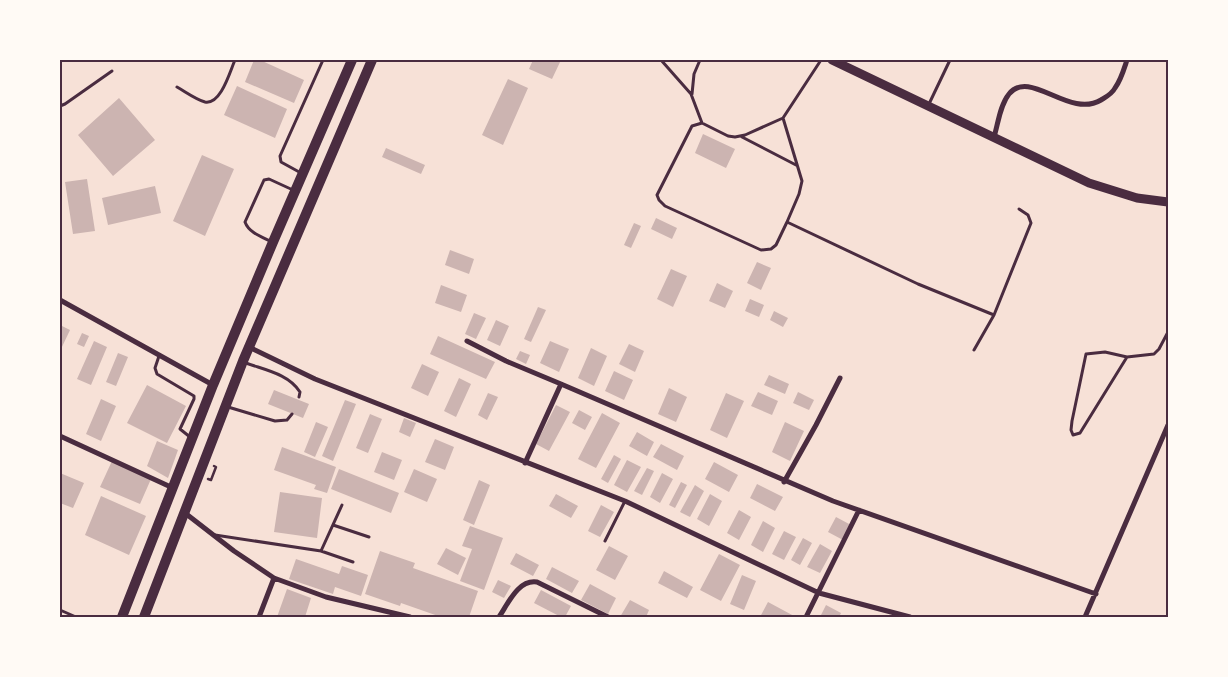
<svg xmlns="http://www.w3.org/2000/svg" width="1228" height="677" font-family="'Fira Sans',sans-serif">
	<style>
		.building { fill: #ccb4b1 }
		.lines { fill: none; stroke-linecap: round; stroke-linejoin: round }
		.path { stroke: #4a2c40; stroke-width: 2.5 }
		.service { stroke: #4a2c40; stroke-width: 3 }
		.minor { stroke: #4a2c40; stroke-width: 5 }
		.secondary { stroke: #4a2c40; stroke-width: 9 }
		.trunk { stroke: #4a2c40; stroke-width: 10 }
		.neatline { fill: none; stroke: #4a2c40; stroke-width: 2 }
	</style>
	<rect width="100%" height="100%" fill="#f7e1d7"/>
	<path class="building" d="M254,60H260L304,80L294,103L245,82Z
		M533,60H561L552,79L529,69Z
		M508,79L528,88L503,145L482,135Z
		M237,86L287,109L275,138L224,115Z
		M119,98L155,140L113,176L78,135Z
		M703,134L735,149L726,168L695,153Z
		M386,148L425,165L421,174L382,157Z
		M202,155L234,169L205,236L173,221Z
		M87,179L95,231L73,234L65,182Z
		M155,186L161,213L108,225L102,198Z
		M656,218L677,228L672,239L651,229Z
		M634,223L641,226L631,248L624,245Z
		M450,250L474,259L469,274L445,265Z
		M757,262L771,268L761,290L747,283Z
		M671,269L687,276L673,307L657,299Z
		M717,283L733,291L725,308L709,301Z
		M441,285L467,295L461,312L435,303Z
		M750,299L764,305L759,317L745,311Z
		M538,307L546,310L531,342L524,339Z
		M774,311L788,318L783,327L770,320Z
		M474,313L486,318L476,339L465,334Z
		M496,320L509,326L500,346L487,340Z
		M60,325L70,330L61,349L60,348Z
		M82,333L89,336L84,347L77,344Z
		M438,336L495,362L486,379L430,354Z
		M94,341L107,347L91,385L77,379Z
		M550,341L569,349L559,372L540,363Z
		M629,344L644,351L635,372L619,364Z
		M591,348L607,356L594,386L578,378Z
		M520,351L530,355L526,364L516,359Z
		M118,353L128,357L116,386L106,382Z
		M422,364L439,372L428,396L411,388Z
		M614,371L633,380L624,400L605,391Z
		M769,375L789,384L785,394L764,385Z
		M459,378L471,384L456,417L444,411Z
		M147,385L186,406L167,443L127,423Z
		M669,388L687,397L676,422L658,414Z
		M274,390L309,404L303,418L268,404Z
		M758,392L778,401L772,415L751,406Z
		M798,392L814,400L809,410L793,403Z
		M488,393L498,397L487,420L478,415Z
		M726,393L744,401L727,438L710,430Z
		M101,399L116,406L101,441L86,434Z
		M345,400L356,404L333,461L322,456Z
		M556,405L570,412L549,451L536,444Z
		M579,410L592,417L585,430L572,423Z
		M602,413L620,423L596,468L578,459Z
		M370,414L382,419L368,453L356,448Z
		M404,418L416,423L410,437L399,432Z
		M316,422L328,427L315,457L304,452Z
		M785,422L804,431L790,461L772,452Z
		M637,432L654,442L647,456L629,446Z
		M435,439L454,447L445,470L425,462Z
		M157,441L178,450L168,478L147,466Z
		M661,444L684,456L677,470L653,457Z
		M282,447L336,467L327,493L314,489L316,485L274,470Z
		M382,452L402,460L394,480L374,472Z
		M614,455L621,459L608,483L601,479Z
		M627,460L641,467L627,492L614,485Z
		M112,461L151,479L140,504L100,487Z
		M714,462L738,475L729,492L705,479Z
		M647,468L654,471L642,495L634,491Z
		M339,469L399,493L391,513L331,489Z
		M414,469L437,479L427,502L404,492Z
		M60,473L84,483L73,508L60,503Z
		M662,473L673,479L660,503L650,497Z
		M479,480L490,485L474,525L463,520Z
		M681,482L687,485L675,508L669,505Z
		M757,484L783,497L775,511L750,498Z
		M695,485L704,491L690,517L680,512Z
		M280,492L322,498L317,538L274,532Z
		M556,494L578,506L571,518L549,506Z
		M710,494L722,501L709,526L697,519Z
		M101,496L146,516L129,555L85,535Z
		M601,505L614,512L600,537L588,531Z
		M739,510L751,517L739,540L727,533Z
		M836,517L851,525L843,540L828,532Z
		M763,521L775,528L763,552L751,545Z
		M470,526L503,538L484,590L460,581L472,549L462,546Z
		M784,531L796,537L784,560L772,554Z
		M803,538L812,543L800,565L791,560Z
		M820,544L832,551L820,573L807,567Z
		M609,546L628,556L615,580L596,570Z
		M446,548L466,558L458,575L437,564Z
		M380,551L415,563L413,568L478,591L469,617H441L401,603L400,606L365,594Z
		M516,553L539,565L533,576L510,564Z
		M719,554L740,565L721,601L700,590Z
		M296,559L339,574L342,566L368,575L361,596L335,587L333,594L289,579Z
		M552,567L579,581L572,593L546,579Z
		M664,571L693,587L687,598L658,583Z
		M742,575L756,581L744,610L730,604Z
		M498,580L511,586L504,598L492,592Z
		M590,584L616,598L608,614L581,600Z
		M287,589L311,598L305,617H277Z
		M541,590L571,606L565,617H561L534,603Z
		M630,600L649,610L646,617H620Z
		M768,602L794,616V617H760Z
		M826,605L841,613L839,617H820Z"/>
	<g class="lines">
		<path class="path" d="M208,479L211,480L216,467L214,466"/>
		<path class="service" d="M661,60L691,94L702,123
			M177,87C186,92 195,99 205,102C221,105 230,71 235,60
			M692,94L694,74L700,60
			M60,106L65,104L112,71
			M928,106L950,60
			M783,118L802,181L799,194L787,222L776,245L771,249L761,250L665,206L659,200L657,195L692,126L702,123L728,136L735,137L745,135L783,118L821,60
			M742,137L796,165
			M301,173L281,162L280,156L323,60
			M787,222L918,284L994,315L1031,223L1028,215L1019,209
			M272,242C262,237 249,233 245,222L264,180L269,179L293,190
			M974,350L994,315
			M159,356L155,368L157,374L194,396V399L180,429L190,437
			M1127,357L1105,352L1086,354L1072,421L1071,430L1073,435L1080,433L1127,357L1154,354L1159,349L1168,332
			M246,363C265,370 289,374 300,392L299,397
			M228,407L275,421L287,420L292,414
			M333,525L369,537
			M215,535L321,551L342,505
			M605,541L625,501
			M321,551L353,562
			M60,610L76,617"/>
		<path class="minor" d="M994,137C998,124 1000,105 1009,94C1030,68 1069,119 1101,100C1106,97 1112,94 1115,88C1121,80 1124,69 1127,60
			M60,300L213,385
			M467,341L506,361L561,384
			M249,347L315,379L625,501L819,593L910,617
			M60,436L173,488
			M525,463L561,384L833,501L1096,594
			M784,482L816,425L840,378
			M185,513L234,551L274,578L326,597L410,617
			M259,617L274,578
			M499,617C508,604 518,579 537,582L608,617
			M806,617L859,510
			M1085,617L1168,425"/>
		<path class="secondary" d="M832,60L1089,183L1137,198L1168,202"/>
		<path class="trunk" d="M122,617L213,385L273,242L352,60
			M144,617L243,361L372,60"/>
	</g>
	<rect width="1228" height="677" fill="none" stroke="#fffaf5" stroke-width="122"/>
	<rect x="61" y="61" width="1106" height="555" class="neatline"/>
</svg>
